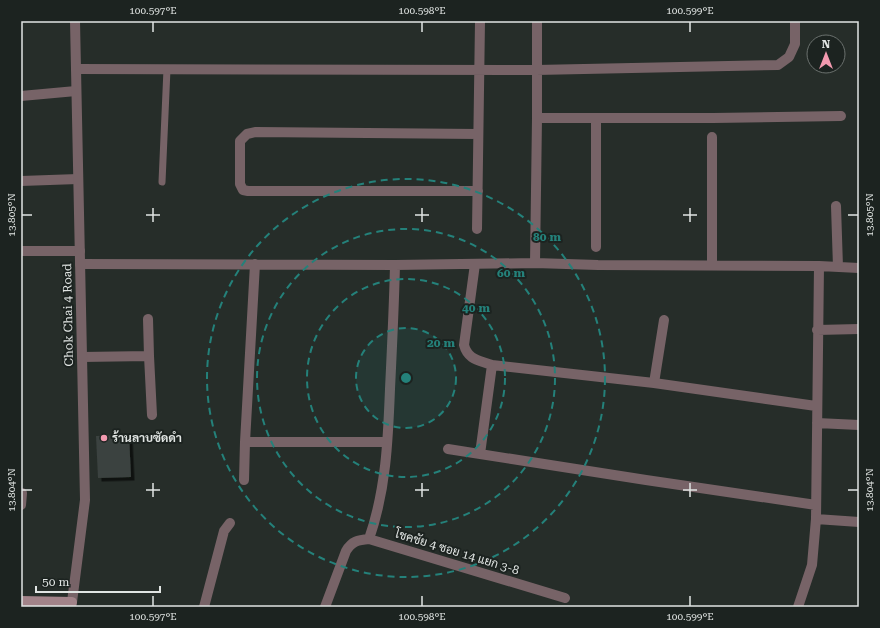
<svg xmlns="http://www.w3.org/2000/svg" width="880" height="628" font-family="'Roboto Serif',Sarabun,serif">
	<style>
		.building { fill: #3b423f; filter: url(#shadow) }
		.lines { fill: none; stroke-linecap: round; stroke-linejoin: round }
		.service { stroke: #776367; stroke-width: 7 }
		.minor { stroke: #776367; stroke-width: 10 }
		.tertiary { stroke: #776367; stroke-width: 10 }
		.secondary { stroke: #a28389; stroke-width: 10 }
		.ticks { fill: none; stroke: #e1e5e3; stroke-width: 1.5 }
		.ring { fill: none; stroke: #24817a; stroke-width: 2; stroke-dasharray: 7 5 }
		.poi-dot { fill: #f29aaf; stroke: #1c2320; stroke-width: 1.5 }
		.labels { text-anchor: middle; stroke-width: 4; stroke-linejoin: round; paint-order: stroke }
		.street-label { font-size: 12px; fill: #e1e5e3; stroke: #1c2320 }
		.poi-label { font-size: 12px; font-weight: bold; fill: #e1e5e3; stroke: #1c2320; text-anchor: start }
		.centre { fill: #24817a; stroke: #1c2320; stroke-width: 2 }
		.ring-label { font-size: 12px; text-anchor: middle; font-weight: bold; fill: #24817a; stroke: #1c2320; stroke-width: 4; stroke-linejoin: round; paint-order: stroke }
		.neatline { fill: none; stroke: #e1e5e3; stroke-width: 1.5 }
		.ticks-label { font-size: 10px; text-anchor: middle; fill: #e1e5e3 }
	</style>
	<defs>
		<filter id="shadow"><feDropShadow dx="3.5" dy="3.5" stdDeviation="0" flood-color="#0009"/></filter>
	</defs>
	<rect width="100%" height="100%" fill="#262d29"/>
	<path class="building" d="M129,435L131,477L98,478L96,436Z"/>
	<g class="lines">
		<path class="service" d="M162,182L167,69"/>
		<path class="minor" d="M76,69L536,70L778,65L789,57L795,44V21
			M21,96L76,91
			M537,118H713L841,116
			M596,119V247
			M712,137V265
			M21,181L78,179
			M478,191H248L243,190L240,184V141L247,134L256,132L478,134
			M836,206L838,267
			M477,229L480,21
			M21,251H80
			M535,263L537,118V21
			M80,264L395,265L535,263L598,265L819,266L859,268
			M475,264L464,345C468,360 479,360 492,365L654,383L816,406
			M817,330L859,329
			M149,356L152,415
			M82,357L149,356L148,319
			M654,383L664,320
			M817,423L859,425
			M245,442H387
			M448,449L646,480L816,505
			M480,454L492,365
			M244,480L245,442L255,264
			M21,505L22,493
			M816,519L859,522
			M369,539C386,490 388,441 390,389C392,348 394,306 395,265
			M204,607L224,531L230,523
			M325,607L346,551C352,541 358,540 369,539L565,598
			M798,607L812,565L816,519L819,266"/>
		<path class="tertiary" d="M72,602L85,500L75,21"/>
		<path class="secondary" d="M21,601L72,602L71,607"/>
	</g>
	<path class="ticks" d="M153,22V32M422,22V32M690,22V32M153,208V222M422,208V222M690,208V222M22,215H32M146,215H160M415,215H429M683,215H697M848,215H858M153,483V497M422,483V497M690,483V497M22,490H32M146,490H160M415,490H429M683,490H697M848,490H858M153,596V606M422,596V606M690,596V606"/>
	<circle cx="406" cy="378" r="50" fill="#24817a" fill-opacity=".12"/>
	<g class="ring">
		<circle cx="406" cy="378" r="50"/>
		<circle cx="406" cy="378" r="99"/>
		<circle cx="406" cy="378" r="149"/>
		<circle cx="406" cy="378" r="199"/>
	</g>
	<circle class="poi-dot" cx="104" cy="438" r="4"/>
	<g class="labels">
		<g class="street-label">
			<text transform="translate(68 315) rotate(-91)" y="4">Chok Chai 4 Road</text>
			<text transform="translate(457 552) rotate(17)" y="4">โชคชัย 4 ซอย 14 แยก 3-8</text>
		</g>
		<g class="poi-label">
			<text x="112" y="442">ร้านลาบซัดดำ</text>
		</g>
	</g>
	<circle cx="406" cy="378" r="6" class="centre"/>
	<g class="ring-label">
		<text x="547" y="241">80 m</text>
		<text x="511" y="277">60 m</text>
		<text x="476" y="312">40 m</text>
		<text x="441" y="347">20 m</text>
	</g>
	<rect width="880" height="628" fill="none" stroke="#1c2320" stroke-width="44"/>
	<g transform="translate(826 54)"><circle r="19" fill="#1c2320" stroke="#6b716e"/>
	<path d="M0-3L7 15L0 10L-7 15Z" fill="#f29aaf"/>
	<text y="-6" font-size="11" font-weight="bold" text-anchor="middle" fill="#e1e5e3">N</text>
	</g>
	<path d="M36 586v6h124v-6" fill="none" stroke="#e1e5e3" stroke-width="2"/>
	<text x="42" y="586" font-size="12" fill="#e1e5e3" stroke="#1c2320" stroke-width="3" paint-order="stroke">50 m</text>
	<rect x="22" y="22" width="836" height="584" class="neatline"/>
	<g class="ticks-label">
		<text x="153" y="14">100.597°E</text>
		<text x="422" y="14">100.598°E</text>
		<text x="690" y="14">100.599°E</text>
		<text transform="translate(11 215) rotate(-90)" y="4">13.805°N</text>
		<text transform="translate(869 215) rotate(-90)" y="4">13.805°N</text>
		<text transform="translate(11 490) rotate(-90)" y="4">13.804°N</text>
		<text transform="translate(869 490) rotate(-90)" y="4">13.804°N</text>
		<text x="153" y="620">100.597°E</text>
		<text x="422" y="620">100.598°E</text>
		<text x="690" y="620">100.599°E</text>
	</g>
</svg>
